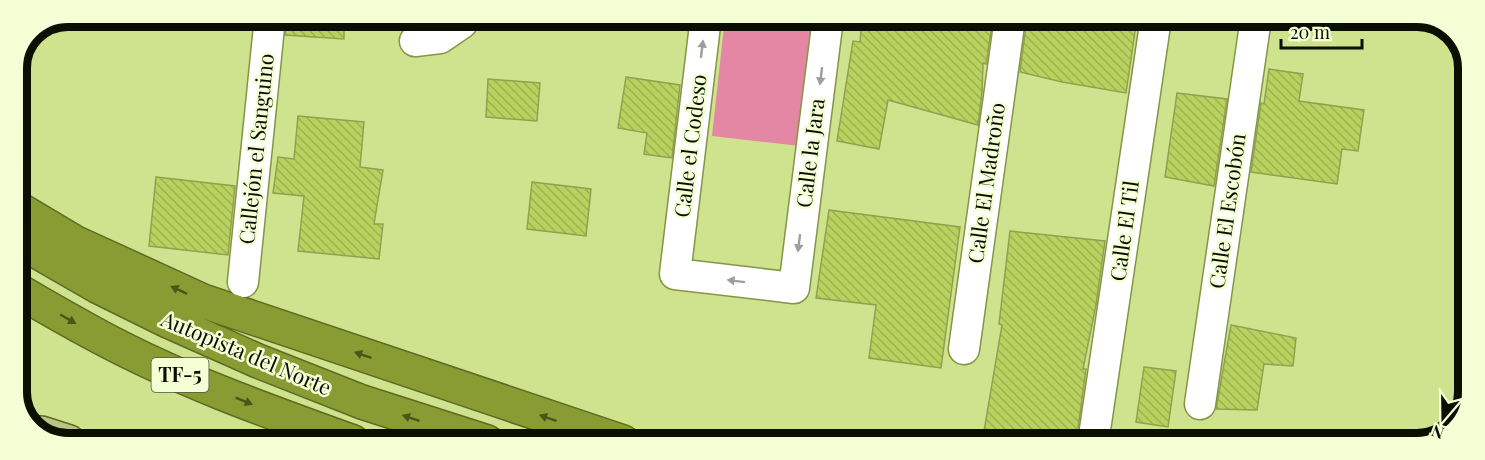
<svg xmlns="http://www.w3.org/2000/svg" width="1485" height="460" font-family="'Playfair Display',serif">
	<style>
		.grass { fill: #e387a5 }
		.building { fill: url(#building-back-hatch); stroke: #90a150; stroke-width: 1.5 }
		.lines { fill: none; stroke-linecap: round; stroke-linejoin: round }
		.minor-casing { stroke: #849544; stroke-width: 33 }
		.major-casing { stroke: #5c6b21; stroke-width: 36 }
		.highway-casing { stroke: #5c6b21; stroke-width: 36 }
		.minor { stroke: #fff; stroke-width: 30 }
		.major { stroke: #b8c485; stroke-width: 33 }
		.highway { stroke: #889c33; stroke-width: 33 }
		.oneway { fill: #9d9f99 }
		.oneway2 { fill: #49561a }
		.labels { text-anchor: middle; stroke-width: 5; stroke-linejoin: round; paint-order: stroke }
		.shield { fill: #f4ffd6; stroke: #505740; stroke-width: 1.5 }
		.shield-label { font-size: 20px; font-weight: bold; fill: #0a0f00 }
		.street-label { font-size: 21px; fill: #0a0f00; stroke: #f4ffd6 }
		.rim { fill: none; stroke: #0a0f00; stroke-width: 8 }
	</style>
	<defs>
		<pattern id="building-back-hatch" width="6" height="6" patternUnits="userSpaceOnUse" patternTransform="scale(1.5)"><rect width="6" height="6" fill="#b9d15e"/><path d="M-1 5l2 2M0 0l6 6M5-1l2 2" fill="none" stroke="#9eb250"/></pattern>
	</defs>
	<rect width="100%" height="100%" fill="#cfe38f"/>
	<path class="grass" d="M725,17L815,18L800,146L712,136Z"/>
	<path class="building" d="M287,17H344V39L285,35Z
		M862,18H993L986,64L983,63L982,92L978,125L888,100L879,149L837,141L853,41L860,42Z
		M1027,18H1137L1126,93L1062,82L1020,72Z
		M1269,69L1303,74L1299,101L1364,110L1358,151L1342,149L1337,184L1251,172L1261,103L1264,104Z
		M626,77L680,85L672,158L644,154L647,133L618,128Z
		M488,79L540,83L537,121L486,117Z
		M1177,93L1227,99L1214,186L1165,177Z
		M298,116L364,122L360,167L383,170L374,224H383L379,259L298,251L304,196L273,193L278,157L294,159Z
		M156,177L235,186L228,255L149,246Z
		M532,182L591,189L586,236L527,229Z
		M829,210L960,227L941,368L869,358L876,305L816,298Z
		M1010,231L1105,241L1096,305L1083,369H1086L1076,443H982L1002,325L999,324Z
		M1231,325L1296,338L1293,366L1264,364L1257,410L1216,409Z
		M1144,367L1176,371L1168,427L1136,422Z"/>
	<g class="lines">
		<g class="minor-casing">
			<path id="minor" d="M706,17L675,274L794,288L828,18
				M415,41L440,38L462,23L463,17
				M243,282L270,17
				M964,349L1010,18
				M1200,404L1256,18
				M1093,443L1156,18"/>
		</g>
		<g class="major-casing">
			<path id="major" d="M41,433L69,442"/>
		</g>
		<g class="highway-casing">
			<path id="highway" d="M17,208L74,242L203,301L623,442
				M17,240L97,286L168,321L258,361L362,402L487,442
				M17,290C44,306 72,322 100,337C180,380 267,411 353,442"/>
		</g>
		<use href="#minor" class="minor"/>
		<use href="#major" class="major"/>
		<use href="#highway" class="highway"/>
	</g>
	<defs><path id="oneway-solid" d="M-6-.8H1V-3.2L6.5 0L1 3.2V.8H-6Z" transform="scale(1.5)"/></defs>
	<g class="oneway">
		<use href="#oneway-solid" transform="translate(702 49) rotate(-83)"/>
		<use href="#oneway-solid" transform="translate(821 76) rotate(97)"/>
		<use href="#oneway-solid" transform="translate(799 243) rotate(97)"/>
		<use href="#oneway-solid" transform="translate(736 281) rotate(-173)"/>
	</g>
	<g class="oneway2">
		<use href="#oneway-solid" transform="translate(179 290) rotate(-155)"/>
		<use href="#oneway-solid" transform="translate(68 319) rotate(30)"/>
		<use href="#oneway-solid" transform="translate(363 355) rotate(-161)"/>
		<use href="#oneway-solid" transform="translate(244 401) rotate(22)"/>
		<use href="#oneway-solid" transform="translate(411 418) rotate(-162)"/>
		<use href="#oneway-solid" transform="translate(548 418) rotate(-161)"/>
	</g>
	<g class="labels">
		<rect class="shield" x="151.5" y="358" width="57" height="34" rx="4.5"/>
		<g class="shield-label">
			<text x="180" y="382">TF-5</text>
		</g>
		<g class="street-label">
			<text transform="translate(691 146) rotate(-83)" y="7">Calle el Codeso</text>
			<text transform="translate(257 149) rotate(-84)" y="7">Callejón el Sanguino</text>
			<text transform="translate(811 153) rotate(-83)" y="7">Calle la Jara</text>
			<text transform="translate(987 183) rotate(-82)" y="7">Calle El Madroño</text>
			<text transform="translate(1228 211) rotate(-82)" y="7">Calle El Escobón</text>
			<text transform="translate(1125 231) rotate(-82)" y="7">Calle El Til</text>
			<text transform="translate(246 354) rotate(23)" y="7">Autopista del Norte</text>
		</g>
	</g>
	<path d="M0 0H1485V460H0ZM68 27H1417A41 41 0 0 1 1458 68V392A41 41 0 0 1 1417 433H68A41 41 0 0 1 27 392V68A41 41 0 0 1 68 27Z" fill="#f4ffd6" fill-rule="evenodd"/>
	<path class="rim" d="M68 27H1417A41 41 0 0 1 1458 68V392A41 41 0 0 1 1417 433H68A41 41 0 0 1 27 392V68A41 41 0 0 1 68 27Z"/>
	<g transform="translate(1443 418) rotate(200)" stroke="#f4ffd6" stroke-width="4.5" paint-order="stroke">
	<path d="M0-4.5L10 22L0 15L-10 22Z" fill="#0a0f00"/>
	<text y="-9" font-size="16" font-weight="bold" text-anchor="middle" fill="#0a0f00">N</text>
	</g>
	<path d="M1281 39v9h81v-9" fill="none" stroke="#0a0f00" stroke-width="3"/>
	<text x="1290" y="39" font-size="18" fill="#0a0f00" stroke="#f4ffd6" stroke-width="4.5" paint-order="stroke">20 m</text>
</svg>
